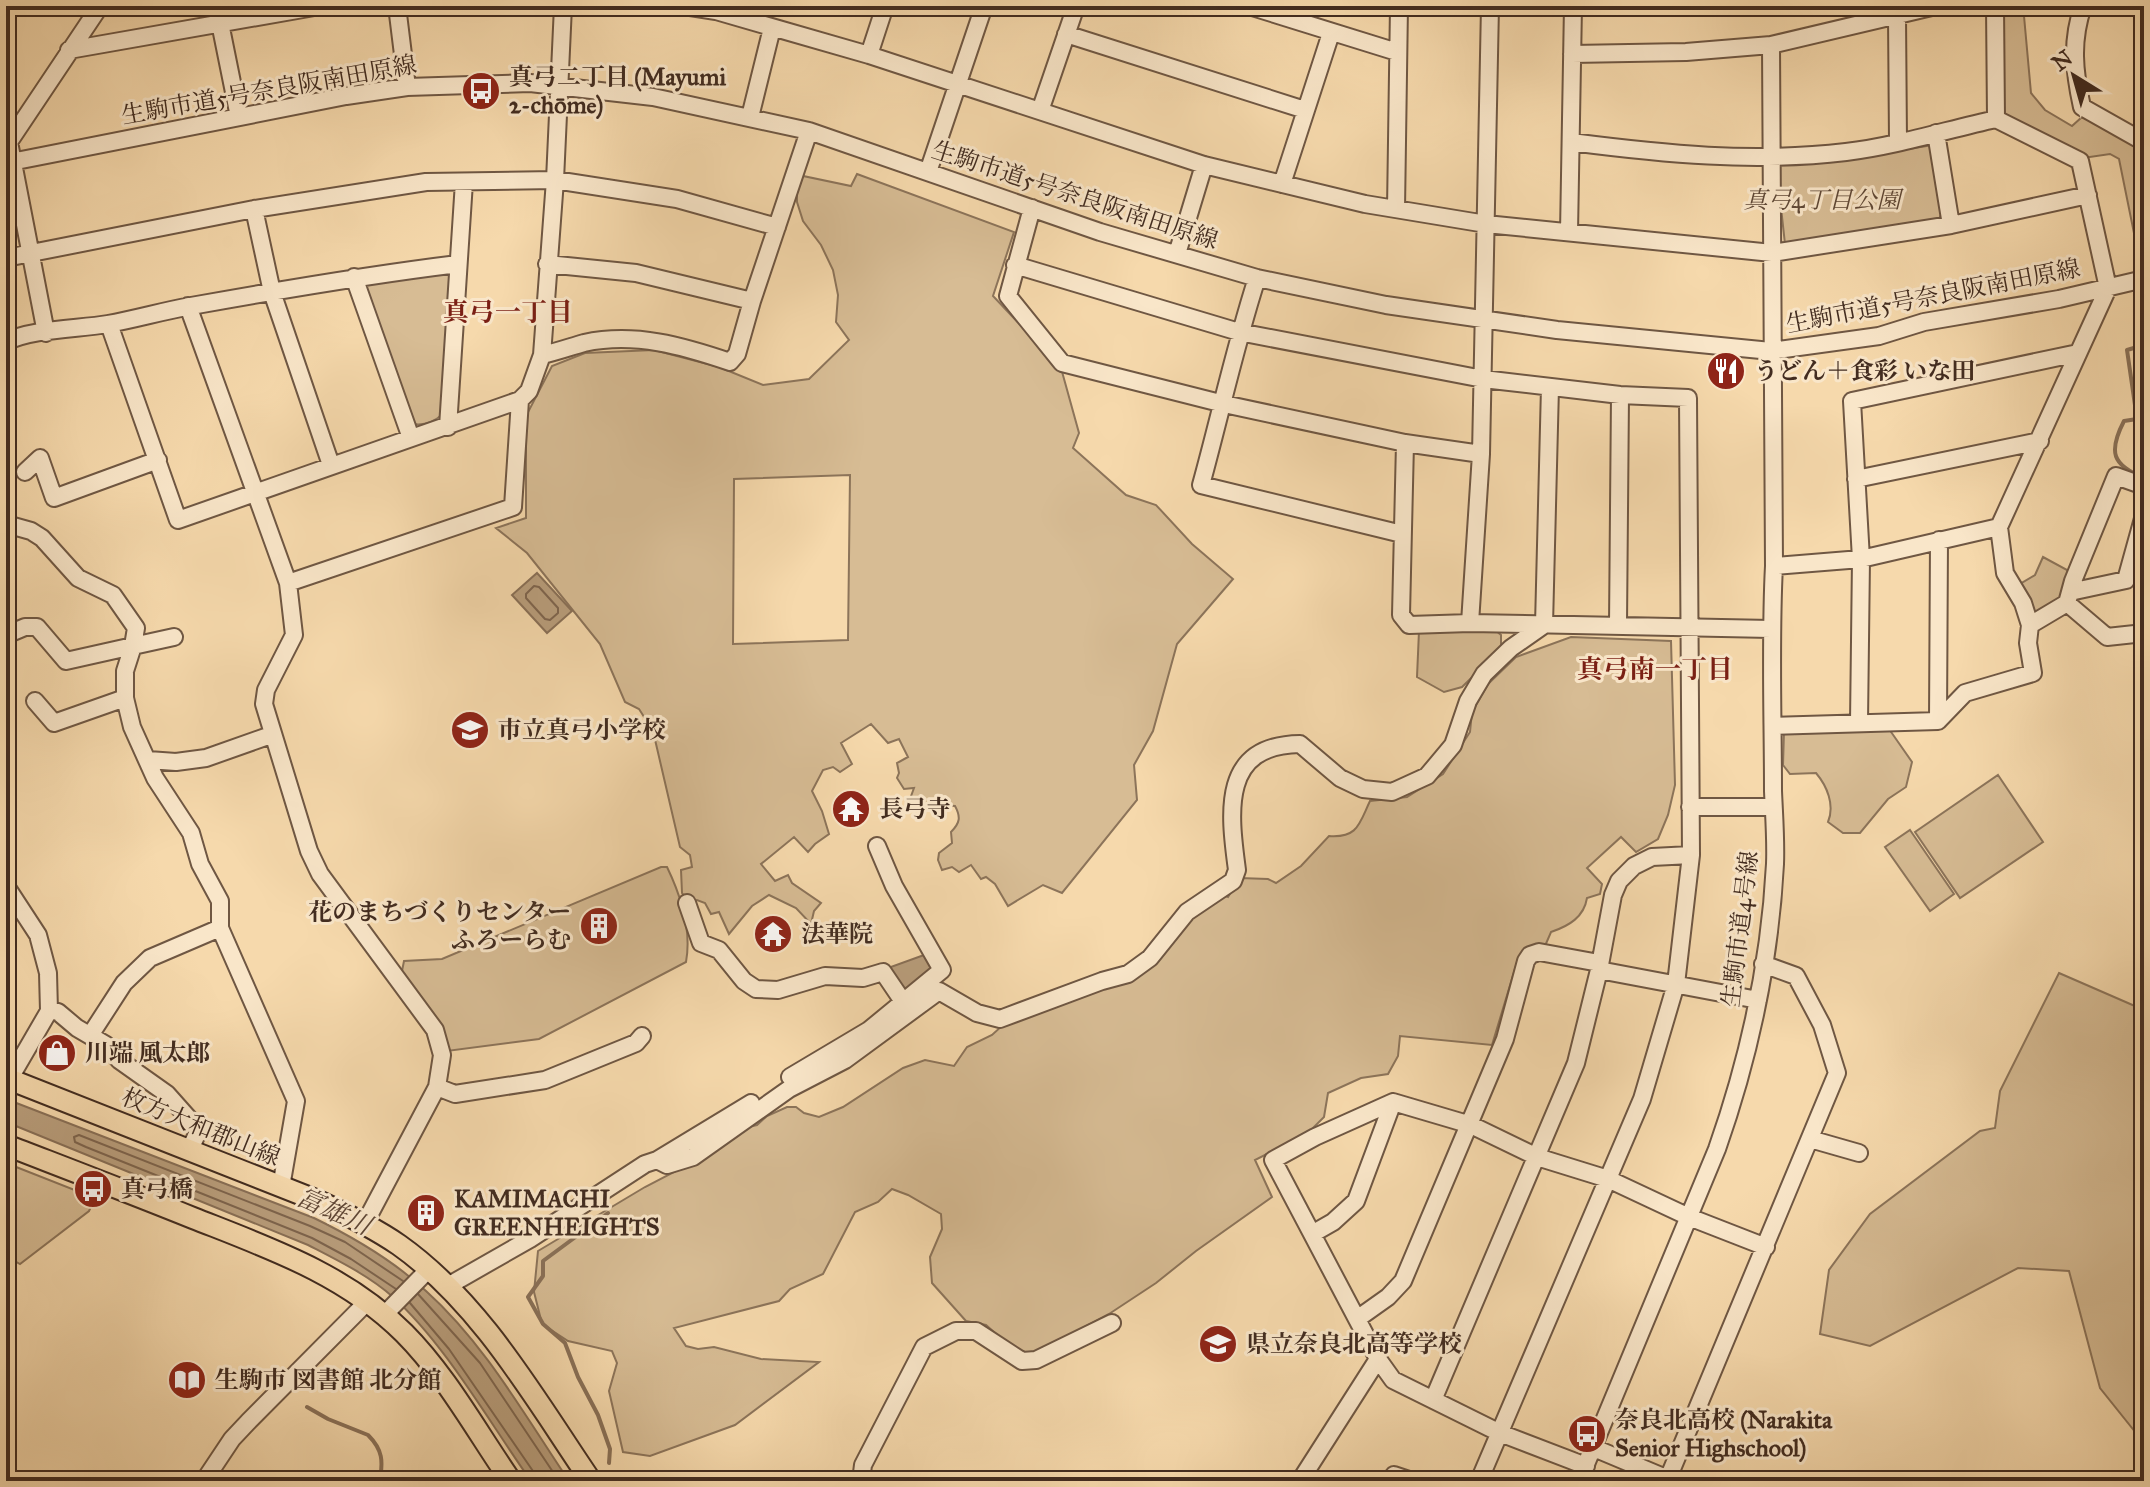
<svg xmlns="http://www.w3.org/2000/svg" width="2150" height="1487" font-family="'IM FELL Great Primer','Noto Serif JP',serif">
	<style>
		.green { fill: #d7bc94; stroke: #8c745a; stroke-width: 2; fill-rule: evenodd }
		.water { fill: #b99e7c; stroke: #897057; stroke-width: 2 }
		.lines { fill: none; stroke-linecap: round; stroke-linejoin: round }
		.shore { stroke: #7e654e; stroke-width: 2 }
		.stream { stroke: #897057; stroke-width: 4 }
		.minor-casing { stroke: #6f5743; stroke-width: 20 }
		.major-casing { stroke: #422c20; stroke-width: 24 }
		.minor { stroke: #f9e6c9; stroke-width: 16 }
		.major { stroke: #f6d9ac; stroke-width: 20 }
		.labels { text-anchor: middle; stroke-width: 6; stroke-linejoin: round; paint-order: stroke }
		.poi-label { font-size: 24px; font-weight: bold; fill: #422c20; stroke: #f9e6c9; text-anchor: start }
		.street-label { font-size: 24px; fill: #422c20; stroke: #f9e6c9 }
		.park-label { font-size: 24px; font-style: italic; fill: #604937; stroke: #f9e6c9 }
		.neighbourhood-label { font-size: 26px; font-weight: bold; fill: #7a1f14; stroke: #f9e6c9 }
		.water-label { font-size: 26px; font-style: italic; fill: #604837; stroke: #f9e6c9 }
	</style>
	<rect width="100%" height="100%" fill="#f6d9ac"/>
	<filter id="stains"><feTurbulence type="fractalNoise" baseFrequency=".0025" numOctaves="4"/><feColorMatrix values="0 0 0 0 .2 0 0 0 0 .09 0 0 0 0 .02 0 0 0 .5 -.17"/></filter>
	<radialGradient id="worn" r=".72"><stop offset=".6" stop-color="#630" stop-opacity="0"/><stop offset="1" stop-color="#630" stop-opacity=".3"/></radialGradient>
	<path class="green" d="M2000,6H2029L2024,16L2031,93L2045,110L2072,126L2082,117L2144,147V257L2138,253L2119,159L2110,154L2083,158L2006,118L2000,109Z
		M1933,145L1942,213L1938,221L1785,244L1776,162L1851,158Z
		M857,174L1014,232L993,296L1061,368L1079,433L1073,448L1126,495L1156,505L1192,544L1233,579L1177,644L1153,731L1134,765L1137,800L1062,893L1043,885L1008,906L995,884L986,877L981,879L971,865L959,872L952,867L942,870L938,860L939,853L952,843L951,832C960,823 961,817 955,806L937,805L923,809L910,799L914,788L904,789L897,778L899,773L897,763L908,757L899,739L888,743L871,724L841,743L852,764L840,772L833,767L823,770L812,791L822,811L829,834L815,844L808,852L794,837L761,864L775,881L788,875L792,883L821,903L814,911L811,924L796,908L769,895L752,906L729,934L719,912L711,914L705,903L697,900L689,904L682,893L681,870L692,867L690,855L680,847L653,731L639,709L625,702L600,644L527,553L496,528L526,518V416L552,366L585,353L654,350L719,367L763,385L809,379L849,340L836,322L838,295L833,270L821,245L803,221L797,202V193L803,176L851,186ZM850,475L848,640L733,644L734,479Z
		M445,271L451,277L443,414C434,422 425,426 413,424L365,288L371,280Z
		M2043,557L2069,571L2065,598L2032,614L2020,584L2035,575Z
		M1494,629L1501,635V649L1462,687L1444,692L1417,677L1419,631Z
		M1571,637L1671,641L1675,785L1668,815L1658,839L1636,852L1621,837L1587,868L1602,884L1600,894L1587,898C1584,917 1569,926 1551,932L1545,946C1532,943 1526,948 1518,959L1492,1045L1400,1036L1398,1056L1388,1074L1361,1078L1328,1093L1324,1117L1308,1133L1255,1160L1272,1197L1196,1251L1156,1283L1109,1314L1032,1355L1021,1356L986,1325L966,1321L932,1283L930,1257L942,1229L941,1214L908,1195L892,1189L878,1202L855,1212L823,1274L790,1289L779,1301L674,1328L686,1346L698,1349L714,1347L761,1359L819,1362L735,1425L650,1456L623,1452L609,1391L617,1363L612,1351L568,1341L542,1324L534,1292L538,1251L645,1187L701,1158L744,1128L757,1125L767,1116L787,1107H796L804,1113L819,1117L843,1107L903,1068L925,1060L954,1066L967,1047L992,1035L1004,1024L1145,967L1188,916L1221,894L1228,897L1240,878L1268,879L1276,883L1301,866L1329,836C1358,838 1359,824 1370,801L1407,797L1443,774L1470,732L1472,712L1488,684L1516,657Z
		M1889,729L1912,762L1906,787L1888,799L1860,833H1843L1828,822C1835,805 1827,786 1816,773L1790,774L1783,765L1784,731Z
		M1998,775L2043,842L1960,898L1915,832Z
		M1910,830L1954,894L1930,911L1885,847Z
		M661,867H667C681,896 692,929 686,962L539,1039L447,1051L438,1021L402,971L404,961L442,959Z
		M2059,973L2144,1010V1443L2100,1388L2069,1271L2018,1268L1870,1346L1820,1334L1829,1270L1870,1214L1980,1131L1995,1128L2000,1091Z
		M6,1163L95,1198L89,1211L20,1264L6,1256Z"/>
	<path class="water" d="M537,573L572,611L547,633L512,595Z
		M924,955L933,971L904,993L888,968Z
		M6,1099L314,1218C353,1237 394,1261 426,1291C485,1344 525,1416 569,1481H531C489,1422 446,1345 393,1297C368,1275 337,1260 308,1245L6,1122Z"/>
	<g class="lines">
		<path class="shore" d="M534,586L539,587L558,608V613L550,620L545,619L526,598V594Z
			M396,1289L351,1259L312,1238L86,1147L75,1142L74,1137L79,1135L310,1226L345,1242L403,1281
			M418,1294L480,1363L559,1481
			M410,1303L449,1349L535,1474L537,1481"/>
		<path class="stream" d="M2144,345L2127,350L2137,419L2124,421C2108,452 2112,465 2144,478
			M608,1213L543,1261V1276L528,1297L543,1324L565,1343L578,1377L598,1415L610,1449L609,1463
			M307,1407L328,1419L368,1435C383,1450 383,1461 380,1481"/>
		<g class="minor-casing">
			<path id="minor" d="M397,6L407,87
				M684,6L716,11L869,55L1204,165L1365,204L1486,224L1772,253L1951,225L2088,195
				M1249,6L1397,52
				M2083,6C2071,41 2074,71 2082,107L2144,142
				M1897,16L1898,142
				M220,23L239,117
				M1066,34L1305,110
				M69,50L320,6
				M1572,54L1686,52L1771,45L1936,6
				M869,55L885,6
				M1040,111L1076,6
				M750,117L772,28
				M1936,133L1951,225
				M1571,142C1664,154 1752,163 1846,152C1896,146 1946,130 1996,119
				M6,163L346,96L407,87L530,83L653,97L809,131L1100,232L1257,278L1386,305L1557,330L1771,351L1879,336L1924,322L2059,299L2144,279
				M928,172L984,6
				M1282,184L1331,33
				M1032,208L1008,296L1062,363L1224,404L1405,443L1481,454
				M254,209L272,292L331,465
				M1396,209L1399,6
				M1569,232L1573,6
				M1177,254L1204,165
				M6,258L254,209L426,182L555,180L677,199L777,227
				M547,264L636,273L752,301
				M1015,265L1239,332L1483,379L1620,395L1688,398L1691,855L1676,984L1642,1099L1479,1481
				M354,277L411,438
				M1257,278C1235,346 1220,416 1201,485L1402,534
				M188,306L288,583L294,635L266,690L264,704L309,851L320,874L435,1030L442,1055L437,1087L365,1223
				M109,324L178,520L520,400L529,391L542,355L555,180L563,6
				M46,333L9,142L100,6
				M6,342C30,329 78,329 108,324C136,319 163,311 191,306C280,290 368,275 458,264
				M542,355C556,352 570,347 584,343C635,332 683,346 730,362L737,354L752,301L809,131
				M448,427L464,182
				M1405,443L1401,615L1409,625L1470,623L1771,629
				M25,472L40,458L54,498L158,460
				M1856,479L2040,441
				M6,524L31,531L42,538L78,578L113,595L136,628L133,646L66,661L37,627H25L6,635
				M1774,566L1861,559L1999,527L2108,288L2080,161L1996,119L1995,6
				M288,583L513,507L520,400
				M2070,592L2126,580L2144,515
				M2067,603L2107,637L2144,633
				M1470,623L1481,454L1490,6
				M1618,625L1620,395
				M2030,625L2067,603L2073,581L2116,476L2144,486
				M174,637L133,646L125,671V698L132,727L155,778L191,833L200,864L220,901V928L296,1101L281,1187
				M35,701L54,723L125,698
				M1938,721L1939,540
				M1859,722L1861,559L1852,401L2078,353
				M1773,726L1938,721L1965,693L2033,673L2028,643L2030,625L2023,603L2005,573L1999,527
				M148,760L176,762L206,758L271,735
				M1690,807H1773
				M6,886L38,935L48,973L49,1011L6,1085
				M687,903L701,943L719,950L744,981L756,989L778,990L825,976L863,978L883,972L904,1003
				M1599,970L1758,1000
				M49,1010L58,1012L77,1028L106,1045L119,1060L167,1094L199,1130L190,1149
				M91,1034L124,983L150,958L220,928
				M790,1077L869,1030L942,970L894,886L877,846
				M437,1087L455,1094L545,1080L636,1043L642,1036
				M1810,1139L1859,1153
				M657,1160L751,1103
				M1312,1234L1333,1222L1356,1201L1393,1102
				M446,1287L530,1239L645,1164L657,1160L667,1165L693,1157L789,1089L845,1060L939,991L977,1013L1000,1019L1102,981L1128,974L1150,958L1187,912L1233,881L1237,870C1229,811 1221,745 1300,744L1340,778L1363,789L1392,792L1427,776L1453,745L1468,701L1484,674L1511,648L1544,625L1550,387
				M384,1315L429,1269
				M1357,1319L1388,1297L1403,1281L1505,1039L1526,961L1530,955L1539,952L1599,963
				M1433,1400L1576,1063L1599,970L1613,895L1619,881L1634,866L1652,857L1691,855
				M1594,1448L1668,1479
				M1586,1466L1500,1433L1393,1380L1378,1359L1273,1160L1315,1137L1393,1102L1471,1125L1537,1157L1608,1179L1689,1217L1766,1247
				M204,1481L232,1439L248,1422L368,1301
				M861,1481L863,1465L924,1347L956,1331H976L1022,1361L1036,1360L1112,1323
				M1300,1481L1378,1359
				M1390,1481L1394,1475L1412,1481
				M1579,1481L1717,1149C1749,1058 1770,961 1775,864C1776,840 1774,815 1773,791C1773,716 1770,641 1774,566L1771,45
				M1667,1481L1837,1073L1822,1025L1796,976L1763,964"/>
		</g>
		<g class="major-casing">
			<path id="major" d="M6,1078L318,1201C346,1214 373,1227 399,1245C481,1303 535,1399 591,1481
				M6,1145C68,1169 131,1193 193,1218C269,1248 345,1274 404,1333C446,1375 477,1432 511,1481"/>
		</g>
		<use href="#minor" class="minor"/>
		<use href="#major" class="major"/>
	</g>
	<defs>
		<g id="bus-disc" transform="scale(2)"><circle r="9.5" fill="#8f2418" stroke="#f9e6c9"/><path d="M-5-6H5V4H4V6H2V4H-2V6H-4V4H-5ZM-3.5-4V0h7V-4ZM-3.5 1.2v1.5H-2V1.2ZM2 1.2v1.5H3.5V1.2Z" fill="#fff"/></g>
		<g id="restaurant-disc" transform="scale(2)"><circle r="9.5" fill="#8f2418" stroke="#f9e6c9"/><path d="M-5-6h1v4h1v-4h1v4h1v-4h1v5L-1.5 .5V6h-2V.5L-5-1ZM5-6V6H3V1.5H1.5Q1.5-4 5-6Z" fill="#fff"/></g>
		<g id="school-disc" transform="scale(2)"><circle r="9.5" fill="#8f2418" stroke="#f9e6c9"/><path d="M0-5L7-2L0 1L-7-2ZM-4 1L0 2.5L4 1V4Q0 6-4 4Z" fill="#fff"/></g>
		<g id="temple-disc" transform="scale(2)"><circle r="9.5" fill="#8f2418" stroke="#f9e6c9"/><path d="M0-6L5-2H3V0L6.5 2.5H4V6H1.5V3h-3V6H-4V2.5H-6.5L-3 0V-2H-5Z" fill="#fff"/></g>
		<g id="building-disc" transform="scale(2)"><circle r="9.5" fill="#8f2418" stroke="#f9e6c9"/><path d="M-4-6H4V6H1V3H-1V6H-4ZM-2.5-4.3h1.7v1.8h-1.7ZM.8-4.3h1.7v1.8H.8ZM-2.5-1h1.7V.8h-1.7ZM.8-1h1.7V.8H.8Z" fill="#fff"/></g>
		<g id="shop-disc" transform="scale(2)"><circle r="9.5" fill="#8f2418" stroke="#f9e6c9"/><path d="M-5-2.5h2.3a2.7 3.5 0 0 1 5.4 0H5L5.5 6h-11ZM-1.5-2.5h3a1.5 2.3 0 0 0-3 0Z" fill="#fff"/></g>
		<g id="library-disc" transform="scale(2)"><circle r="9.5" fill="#8f2418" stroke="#f9e6c9"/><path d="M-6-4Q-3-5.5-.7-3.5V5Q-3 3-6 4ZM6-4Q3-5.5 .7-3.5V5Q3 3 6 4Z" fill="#fff"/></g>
	</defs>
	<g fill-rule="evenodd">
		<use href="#bus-disc" x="481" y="91"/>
		<use href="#restaurant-disc" x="1726" y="371"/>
		<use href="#school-disc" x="470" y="730"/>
		<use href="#temple-disc" x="851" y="809"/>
		<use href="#building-disc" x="599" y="926"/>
		<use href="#temple-disc" x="773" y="934"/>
		<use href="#shop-disc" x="57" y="1053"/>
		<use href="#bus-disc" x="93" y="1189"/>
		<use href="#building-disc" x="426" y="1213"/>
		<use href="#school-disc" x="1218" y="1344"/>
		<use href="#library-disc" x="187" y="1380"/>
		<use href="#bus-disc" x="1587" y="1434"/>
	</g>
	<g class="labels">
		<g class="poi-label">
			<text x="509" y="85">真弓二丁目 (Mayumi<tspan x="509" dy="28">2-chōme)</tspan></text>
			<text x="1754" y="379">うどん＋食彩 いな田</text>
			<text x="498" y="738">市立真弓小学校</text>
			<text x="879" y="817">長弓寺</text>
			<text x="571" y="920" text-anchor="end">花のまちづくりセンター<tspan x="571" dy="28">ふろーらむ</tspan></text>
			<text x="801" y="942">法華院</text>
			<text x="85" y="1061">川端 風太郎</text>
			<text x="121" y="1197">真弓橋</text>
			<text x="454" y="1207">KAMIMACHI<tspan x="454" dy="28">GREENHEIGHTS</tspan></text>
			<text x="1246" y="1352">県立奈良北高等学校</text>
			<text x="215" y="1388">生駒市 図書館 北分館</text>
			<text x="1615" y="1428">奈良北高校 (Narakita<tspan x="1615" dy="28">Senior Highschool)</tspan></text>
		</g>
		<g class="street-label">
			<text transform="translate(269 90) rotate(-10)" y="8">生駒市道5号奈良阪南田原線</text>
			<text transform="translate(1075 195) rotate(18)" y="8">生駒市道5号奈良阪南田原線</text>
			<text transform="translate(1933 296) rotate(-11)" y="8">生駒市道5号奈良阪南田原線</text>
			<text transform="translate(1740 929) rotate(-83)" y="8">生駒市道4号線</text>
			<text transform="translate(201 1127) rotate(22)" y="8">枚方大和郡山線</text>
		</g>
		<g class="park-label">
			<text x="1822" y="208">真弓4丁目公園</text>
		</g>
		<g class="neighbourhood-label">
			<text x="508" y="321">真弓一丁目</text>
			<text x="1655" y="678">真弓南一丁目</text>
		</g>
		<g class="water-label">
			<text transform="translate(334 1211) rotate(24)" y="9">富雄川</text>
		</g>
	</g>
	<rect width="2150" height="1487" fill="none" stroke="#f6d9ac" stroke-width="32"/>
	<rect x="8" y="8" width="2134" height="1471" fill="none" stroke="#422c20" stroke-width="4"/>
	<rect x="16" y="16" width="2118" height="1455" fill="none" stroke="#422c20" stroke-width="2"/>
	<g transform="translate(2074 76) rotate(323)" stroke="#f9e6c9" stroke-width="6" paint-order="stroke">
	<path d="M0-6L14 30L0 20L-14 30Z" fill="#422c20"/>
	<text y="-12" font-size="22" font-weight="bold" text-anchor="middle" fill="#422c20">N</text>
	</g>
	<rect width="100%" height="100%" filter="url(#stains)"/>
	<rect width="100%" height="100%" fill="url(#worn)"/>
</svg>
